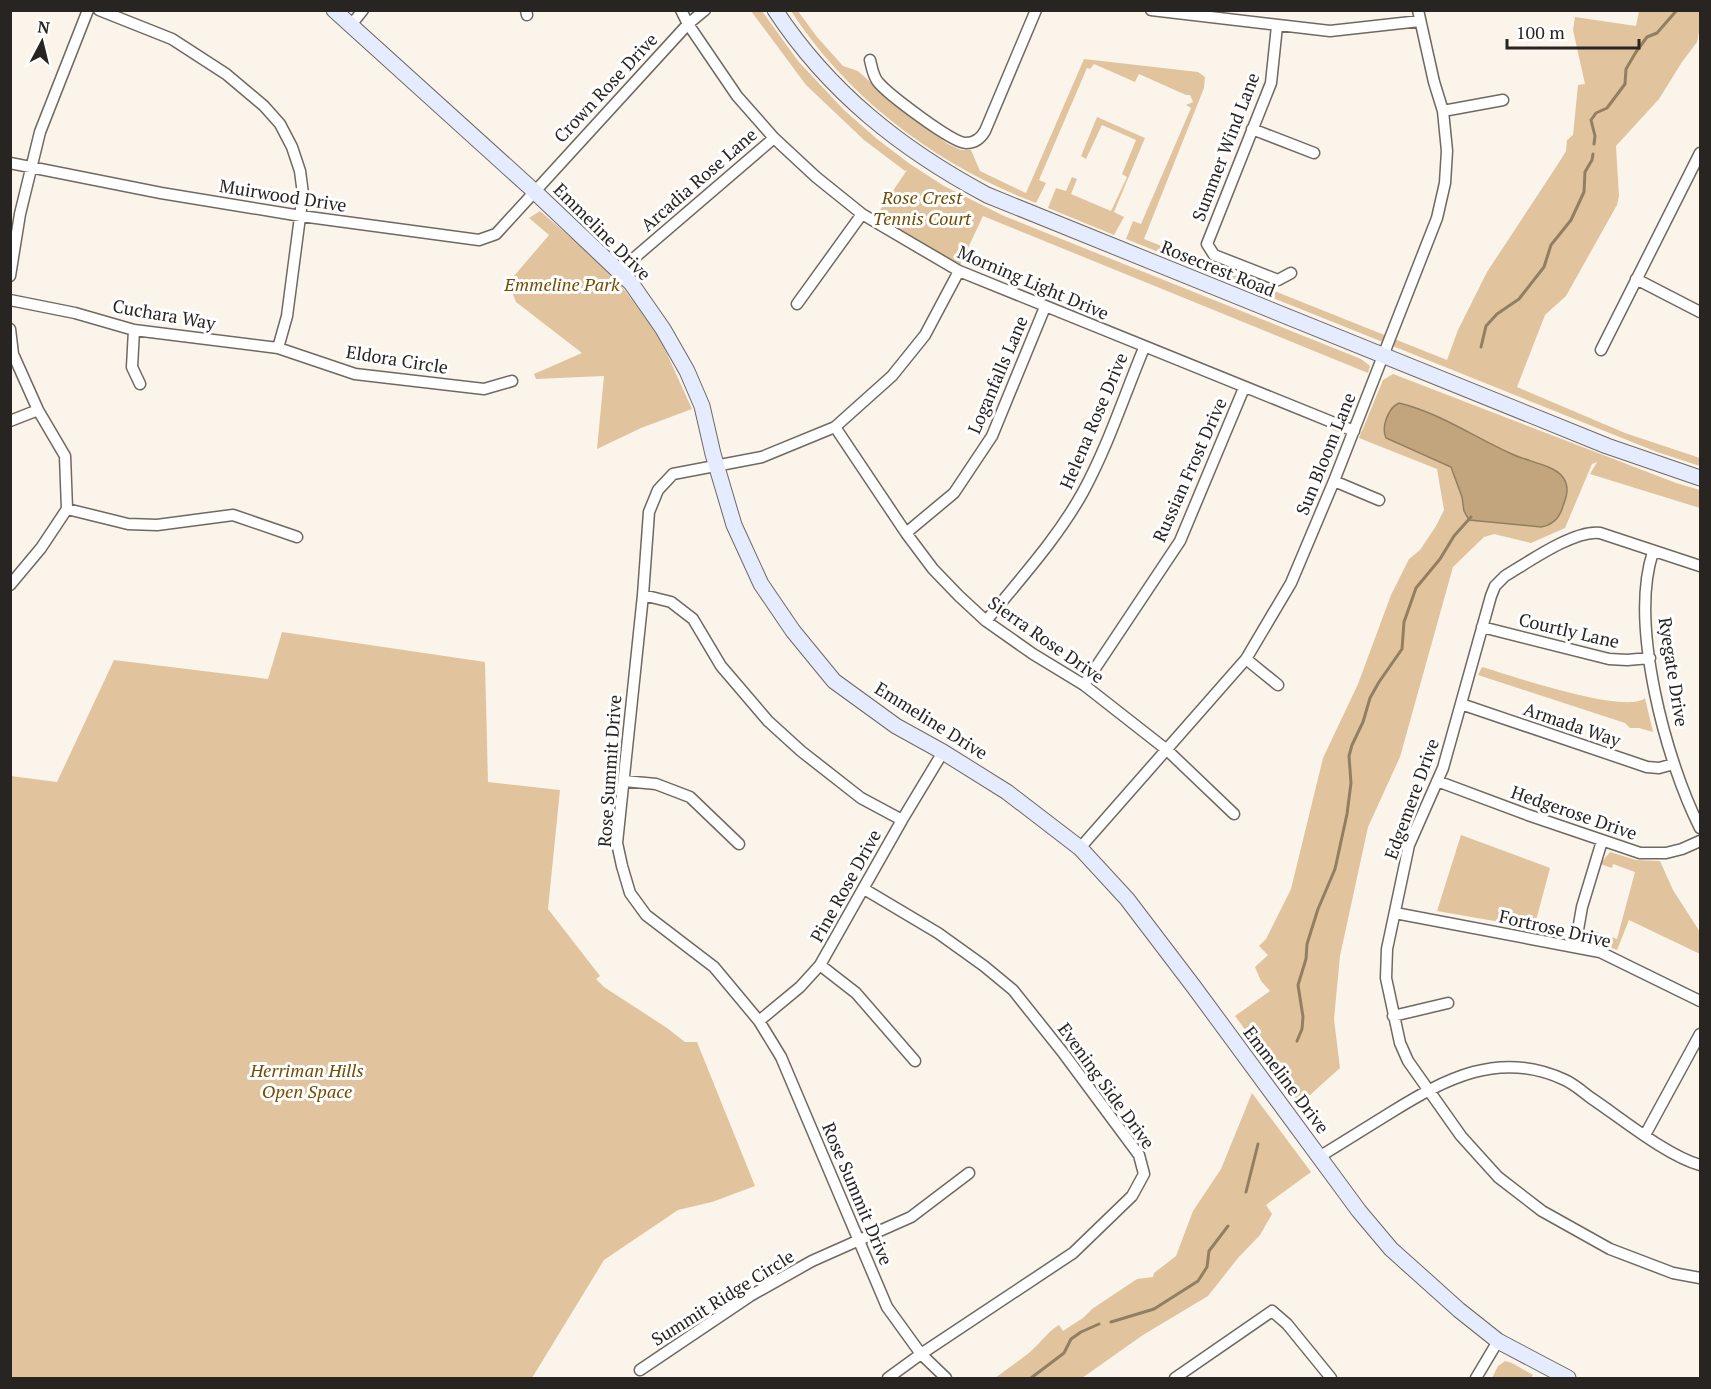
<svg xmlns="http://www.w3.org/2000/svg" width="1711" height="1389" font-family="'PT Serif',serif">
	<style>
		.green { fill: #e1c49d }
		.water { fill: #c2a47d; stroke: #947e61; stroke-width: 1.5 }
		.lines { fill: none; stroke-linecap: round; stroke-linejoin: round }
		.stream { stroke: #947e61; stroke-width: 3 }
		.street-casing { stroke: #6f6962; stroke-width: 13 }
		.secondary-casing { stroke: #6f6962; stroke-width: 17 }
		.street { stroke: #fff; stroke-width: 10 }
		.secondary { stroke: #e5ecff; stroke-width: 15 }
		.labels { text-anchor: middle; stroke-width: 6; stroke-linejoin: round; paint-order: stroke }
		.street-label { font-size: 18px; fill: #272421; stroke: #fff }
		.park-label { font-size: 18px; font-style: italic; fill: #734c02; stroke: #fff }
	</style>
	<rect width="100%" height="100%" fill="#fbf4eb"/>
	<path class="green" d="M751,11H762L798,61L844,110L877,139L910,164L944,186L1004,216L1361,359L1370,366L1368,373L983,216L960,265L876,216L907,170L905,171L864,140L806,85Z
		M791,11H798L817,37L843,66L858,71L899,108L948,144L961,150H971L980,171L1026,193L1084,59L1198,72L1205,77L1204,88L1144,239L1447,360L1458,330L1487,272L1558,164L1566,151L1567,140L1573,135L1578,85L1585,84L1573,30L1575,17L1636,26L1639,11H1700V27L1697,42L1682,62L1659,99L1616,146L1619,196L1617,205L1566,296L1545,315L1517,387L1625,433L1700,458V466L1657,452L1126,239L1133,221L1141,224L1191,108L1186,105L1193,102L1190,95H1186L1139,74L1135,82L1094,64L1090,69L1087,68L1039,180L1046,183L1036,203C938,166 848,99 791,11Z
		M1097,117L1145,138L1114,212L1124,217L1114,235L1048,208L1056,188L1066,191L1072,177L1077,179L1071,194L1111,211L1127,177L1122,174L1136,140L1102,125L1086,159L1081,156Z
		M540,211L598,261L620,284L657,332L692,409L641,428L597,449L604,376L536,379L534,374L582,353L516,302L508,283L549,235L529,218Z
		M1393,374L1676,483L1700,490V508L1590,474L1597,462L1592,464L1565,528L1531,543L1494,534L1484,537L1453,567L1400,757L1368,827L1340,956L1334,1019L1340,1068L1300,1104L1235,1016L1270,991L1261,981L1255,967L1268,955L1259,946L1266,939L1291,889L1323,758L1358,684L1391,595L1409,559L1420,550L1436,526L1444,510L1437,469L1359,438L1383,380Z
		M282,632L485,662L488,782L560,790L548,909L600,976L596,979L604,987L667,1028L685,1042H697L755,1186L712,1202L678,1210L604,1260L532,1378H11V776L57,782L114,660L268,679Z
		M1482,667C1509,675 1627,715 1645,698L1653,732L1639,728H1630L1625,723L1478,675Z
		M1461,835L1550,868L1534,928L1437,911Z
		M1610,852L1636,860L1660,861L1673,890L1700,932V954L1629,920L1617,950L1586,938L1588,929L1617,939L1635,872L1613,864L1612,868L1600,864Z
		M1252,1093L1311,1172L1266,1205L1272,1214L1260,1235L1238,1258L1208,1296L1143,1335L1082,1378H995C1007,1369 1019,1361 1030,1352C1041,1343 1046,1333 1059,1325L1063,1331L1083,1318L1092,1309L1137,1279L1153,1277L1154,1273L1176,1256L1193,1211L1221,1169Z
		M1505,1361L1512,1363L1533,1375L1531,1378H1492L1498,1366Z"/>
	<path class="water" d="M1399,403C1440,413 1474,437 1512,454C1526,461 1553,465 1562,476C1570,486 1567,496 1563,506C1560,517 1553,525 1541,527L1469,520L1464,511L1462,497L1451,467L1386,438C1381,427 1388,408 1399,403Z"/>
	<g class="lines">
		<path class="stream" d="M1594,144L1595,136L1591,120L1596,113L1607,108L1625,84L1626,69L1636,52L1647,37L1657,33L1677,10
			M1481,347L1486,326L1497,314L1519,299L1544,267L1551,245L1571,220L1584,192L1585,172L1592,160L1593,154
			M1297,1041L1302,1029L1303,1017L1298,985L1306,959L1307,944L1318,909L1335,869L1347,814L1351,783L1349,756L1352,745L1363,722L1370,698L1379,682L1402,649L1404,622L1416,588L1440,559L1454,536L1471,517
			M1246,1192L1258,1144
			M1111,1322L1154,1309L1198,1281L1207,1267L1209,1251L1228,1226
			M1031,1378L1064,1353L1071,1339L1081,1332L1099,1324"/>
		<g class="street-casing">
			<path id="street" d="M99,10L172,39L226,74L264,106L280,124L292,147L300,171L303,194L287,316L278,348
				M526,10L527,15
				M681,10L688,24L737,96L774,138L816,177L862,214L884,227L959,271L1354,431
				M1151,10L1330,31L1420,21
				M351,25L363,10
				M1277,26L1271,83L1207,244L1214,255L1278,280L1291,273
				M870,60C872,68 873,76 878,82C888,94 952,143 966,143C975,143 981,138 985,131L1036,10
				M1443,111L1503,100
				M1252,129L1314,153
				M10,163L161,193L301,216L479,240L496,234L688,24L705,10
				M619,271L774,138
				M10,276L20,214L40,132L88,10
				M1636,279L1700,312
				M10,300L75,313L134,330L278,348L355,374L484,389L512,381
				M797,304L862,214
				M10,329L13,354L38,410L65,456L67,509L41,548L10,585
				M134,330L132,367L140,384
				M1601,350L1700,153
				M10,421L38,410
				M835,427L906,533L933,569L959,596L986,621L1033,654L1084,685L1167,750L1234,814
				M1334,481L1379,500
				M67,509L128,524L157,525L233,515L297,537
				M906,533L954,493L992,436L1045,307
				M1653,552C1629,624 1666,761 1700,828
				M1700,566L1600,533C1575,529 1527,563 1505,576L1495,586L1491,596L1443,768L1409,845L1387,949L1386,978L1400,1043L1408,1061L1461,1136L1498,1177L1542,1211L1610,1249L1673,1273L1700,1278
				M643,595L671,602L693,619L721,666L768,721L801,751L861,798L902,820
				M986,621C1020,579 1057,539 1083,492C1108,446 1124,396 1144,348
				M1482,627L1609,659L1627,660L1650,658
				M1246,659L1278,685
				M1084,685L1180,541L1244,388
				M1461,704L1647,767L1659,768L1674,764
				M624,781L656,784L690,797L739,844
				M1437,781L1528,815L1640,853H1666L1682,849L1700,841
				M1080,848L1246,659L1291,583L1334,481L1437,218L1445,183L1447,151L1443,111L1434,82L1418,10
				M864,889L938,933L984,966L1013,990L1064,1054L1139,1155L1144,1174L1132,1196L1073,1253L921,1354L888,1378
				M1395,913L1600,952L1700,1001
				M1575,947L1582,907L1602,841
				M820,965L856,993L915,1061
				M1393,1016L1448,1003
				M759,1021L800,987L820,965L902,820L943,752
				M1645,1135L1700,1034
				M1319,1157C1343,1142 1366,1128 1390,1113C1445,1079 1499,1049 1565,1080C1574,1084 1583,1092 1591,1098C1621,1118 1667,1156 1700,1165
				M640,1370L750,1296L812,1261L911,1217L969,1173
				M946,1378L921,1354L887,1307L781,1057L759,1021L714,967L646,915L630,893L622,866L617,843L643,595L649,512L658,490L673,474L762,457L835,427L892,376L925,335L959,271
				M1175,1378L1272,1311L1287,1324L1331,1378
				M1476,1378L1498,1341"/>
		</g>
		<g class="secondary-casing">
			<path id="secondary" d="M334,10L534,191L631,283L663,329L687,371L702,406L713,454L734,525L761,584L793,631L834,681L896,726L943,752L1007,792L1080,848L1127,899L1194,987L1359,1211L1391,1249L1459,1310L1498,1341L1568,1378
				M775,10C829,92 901,149 987,195L1607,446L1700,478"/>
		</g>
		<use href="#street" class="street"/>
		<use href="#secondary" class="secondary"/>
	</g>
	<g class="labels">
		<g class="street-label">
			<text transform="translate(606 88) rotate(-47)" y="6">Crown Rose Drive</text>
			<text transform="translate(1226 147) rotate(-69)" y="6">Summer Wind Lane</text>
			<text transform="translate(699 180) rotate(-41)" y="6">Arcadia Rose Lane</text>
			<text transform="translate(283 196) rotate(9)" y="6">Muirwood Drive</text>
			<text transform="translate(602 232) rotate(45)" y="6">Emmeline Drive</text>
			<text transform="translate(1218 269) rotate(22)" y="6">Rosecrest Road</text>
			<text transform="translate(1033 283) rotate(23)" y="6">Morning Light Drive</text>
			<text transform="translate(164 315) rotate(10)" y="6">Cuchara Way</text>
			<text transform="translate(397 360) rotate(9)" y="6">Eldora Circle</text>
			<text transform="translate(998 375) rotate(-67)" y="6">Loganfalls Lane</text>
			<text transform="translate(1094 421) rotate(-67)" y="6">Helena Rose Drive</text>
			<text transform="translate(1326 454) rotate(-68)" y="6">Sun Bloom Lane</text>
			<text transform="translate(1190 470) rotate(-66)" y="6">Russian Frost Drive</text>
			<text transform="translate(1569 631) rotate(13)" y="6">Courtly Lane</text>
			<text transform="translate(1046 640) rotate(35)" y="6">Sierra Rose Drive</text>
			<text transform="translate(1673 672) rotate(81)" y="6">Ryegate Drive</text>
			<text transform="translate(931 721) rotate(32)" y="6">Emmeline Drive</text>
			<text transform="translate(1572 725) rotate(19)" y="6">Armada Way</text>
			<text transform="translate(610 771) rotate(-86)" y="6">Rose Summit Drive</text>
			<text transform="translate(1412 799) rotate(-70)" y="6">Edgemere Drive</text>
			<text transform="translate(1574 813) rotate(19)" y="6">Hedgerose Drive</text>
			<text transform="translate(846 886) rotate(-61)" y="6">Pine Rose Drive</text>
			<text transform="translate(1555 929) rotate(13)" y="6">Fortrose Drive</text>
			<text transform="translate(1286 1080) rotate(53)" y="6">Emmeline Drive</text>
			<text transform="translate(1106 1086) rotate(54)" y="6">Evening Side Drive</text>
			<text transform="translate(857 1194) rotate(67)" y="6">Rose Summit Drive</text>
			<text transform="translate(723 1298) rotate(-32)" y="6">Summit Ridge Circle</text>
		</g>
		<g class="park-label">
			<text x="922" y="204">Rose Crest<tspan x="922" dy="21">Tennis Court</tspan></text>
			<text x="562" y="291">Emmeline Park</text>
			<text x="307" y="1077">Herriman Hills<tspan x="307" dy="21">Open Space</tspan></text>
		</g>
	</g>
	<rect width="1711" height="1389" fill="none" stroke="#272421" stroke-width="24"/>
	<g transform="translate(42 42) rotate(7)" stroke="#ffffff" stroke-width="4.5" paint-order="stroke">
	<path d="M0-4.5L10 22L0 15L-10 22Z" fill="#272421"/>
	<text y="-9" font-size="16" font-weight="bold" text-anchor="middle" fill="#272421">N</text>
	</g>
	<path d="M1507 39v9h132v-9" fill="none" stroke="#272421" stroke-width="3"/>
	<text x="1516" y="39" font-size="18" fill="#272421" stroke="#ffffff" stroke-width="4.5" paint-order="stroke">100 m</text>
</svg>
